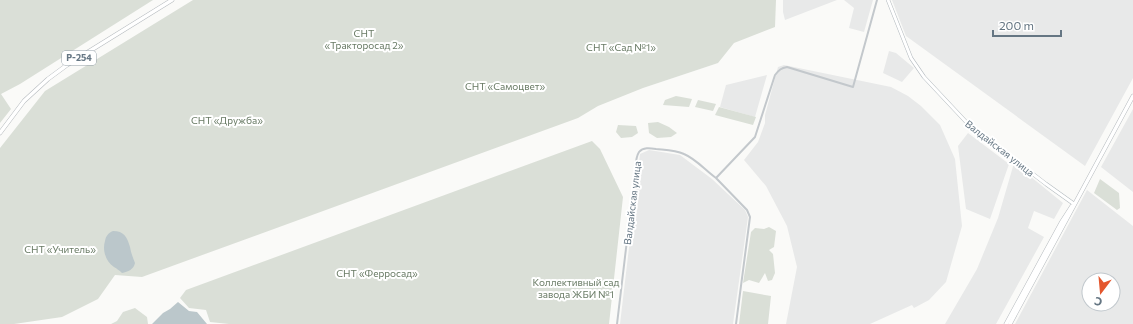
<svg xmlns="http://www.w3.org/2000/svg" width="1133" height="324" font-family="Commissioner,sans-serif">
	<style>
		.built { fill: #e8e9e9; fill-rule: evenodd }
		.green { fill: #dadfd7 }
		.water { fill: #bbc7cb }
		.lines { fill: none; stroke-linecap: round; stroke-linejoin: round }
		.secondary-casing { stroke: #b3babf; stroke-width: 4 }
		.primary-casing { stroke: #b5babe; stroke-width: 4.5 }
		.street { stroke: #c3c8cc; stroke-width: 2 }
		.secondary { stroke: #fff; stroke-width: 3 }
		.primary { stroke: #fff; stroke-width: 3.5 }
		.labels { text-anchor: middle; stroke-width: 4; stroke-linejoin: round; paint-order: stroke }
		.shield { fill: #fff; stroke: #939fa8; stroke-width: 1 }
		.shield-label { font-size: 9px; font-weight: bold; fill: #657683 }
		.park-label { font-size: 10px; fill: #687a64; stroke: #fff }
		.street-label { font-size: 10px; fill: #657683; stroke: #fff }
	</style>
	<rect width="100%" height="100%" fill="#fafaf8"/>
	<path class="built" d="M783,0H837L785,20L783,12Z
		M844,0H873L864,32L849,28L854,8Z
		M892,0H1133V78L1085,166L906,36Z
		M889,51L896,53L914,68L902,82L883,73Z
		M784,65L891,87L908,96L921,106L940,125L955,159L962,226L946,282L929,300L914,308L912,305L870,324H786L797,267L787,226L766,186L744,160L758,142L765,123V115L778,67Z
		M767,75L755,117L720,107L726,85Z
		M1133,109V192L1101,167Z
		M968,133L1009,164L990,219L966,209L958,146Z
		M649,150L680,155L712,179L745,210L748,217L733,324H620L640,154Z
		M1014,163L1063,203L1054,219L1034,211L1028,228L1044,237L996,324H945L977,269L998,218Z
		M1087,190L1133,226V324H1015ZM1089,280H1113V304H1089Z"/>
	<path class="green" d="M0,0H153L20,84L1,94L11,109L0,123Z
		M193,0H776L775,27L734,43L718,63L643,88L598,106L578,118L142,277L115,275L98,299L62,317L14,324H0V148L45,91Z
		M676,96L692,99L689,107L663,105L665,100Z
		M698,100L716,104L713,111L695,107Z
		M719,107L756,117L753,125L715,115Z
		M658,122L669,127L677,133L671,137L657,138L649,133L648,123Z
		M618,125L636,126L638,133L632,137L621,138L616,132Z
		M592,141L600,149L623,197L609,324H229L210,322L206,310L189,308L180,298L186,290Z
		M1100,179L1119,193L1120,208L1117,210L1094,193Z
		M769,227L776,231L774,247L769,250L773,254L775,273L772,280L768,281L765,273L759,283L749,280L743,283L751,232L755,228L764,229Z
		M743,291L771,296L768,324H739Z
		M135,308L147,317L148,324H111L117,321L123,312Z"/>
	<path class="water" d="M113,231C124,231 127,237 130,247C131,253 133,258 135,263C134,269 128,272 122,273C119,270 117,269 114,267C106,262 102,250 105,241C106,236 108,233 113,231Z
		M178,302L189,311L197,312L207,324H152L163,313L170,309Z"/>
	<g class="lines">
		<g class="secondary-casing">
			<path id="secondary" d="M888,0L911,58L924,77L969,125L1046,184L1074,204"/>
		</g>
		<g class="primary-casing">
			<path id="primary" d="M0,133L24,101L48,79L67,65L172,0
				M1006,324L1061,223L1072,206
				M1010,324L1133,96"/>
		</g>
		<path class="street" d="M716,178L747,210L750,217L736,324
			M617,324L635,173C636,167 635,158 639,152C643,147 650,148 656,149C665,150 675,150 684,154C696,159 705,170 716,178L755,137L775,75C779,70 781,68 787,67L853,87L877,0"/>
		<use href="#secondary" class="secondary"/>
		<use href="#primary" class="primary"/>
	</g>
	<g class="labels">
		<rect class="shield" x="62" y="51" width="34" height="14" rx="3"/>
		<g class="shield-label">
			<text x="79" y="61">Р-254</text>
		</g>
		<g class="park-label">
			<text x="364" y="37">СНТ<tspan x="364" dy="12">«Тракторосад 2»</tspan></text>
			<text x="621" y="51">СНТ «Сад №1»</text>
			<text x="505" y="90">СНТ «Самоцвет»</text>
			<text x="227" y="124">СНТ «Дружба»</text>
			<text x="60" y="253">СНТ «Учитель»</text>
			<text x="377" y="277">СНТ «Ферросад»</text>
			<text x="576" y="286">Коллективный сад<tspan x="576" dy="12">завода ЖБИ №1</tspan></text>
		</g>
		<g class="street-label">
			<text transform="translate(1000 148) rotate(38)" y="4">Валдайская улица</text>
			<text transform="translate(632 203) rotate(-83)" y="4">Валдайская улица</text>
		</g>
	</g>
	<g transform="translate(1101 292) rotate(196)"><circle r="19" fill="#ffffff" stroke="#c1c8cd"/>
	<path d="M0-3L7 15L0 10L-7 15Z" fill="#e4572e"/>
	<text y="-6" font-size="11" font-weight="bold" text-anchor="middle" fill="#657683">С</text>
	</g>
	<path d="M993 30v6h68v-6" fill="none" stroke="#657683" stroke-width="2"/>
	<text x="999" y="30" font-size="12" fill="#657683" stroke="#ffffff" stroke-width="3" paint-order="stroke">200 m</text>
</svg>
